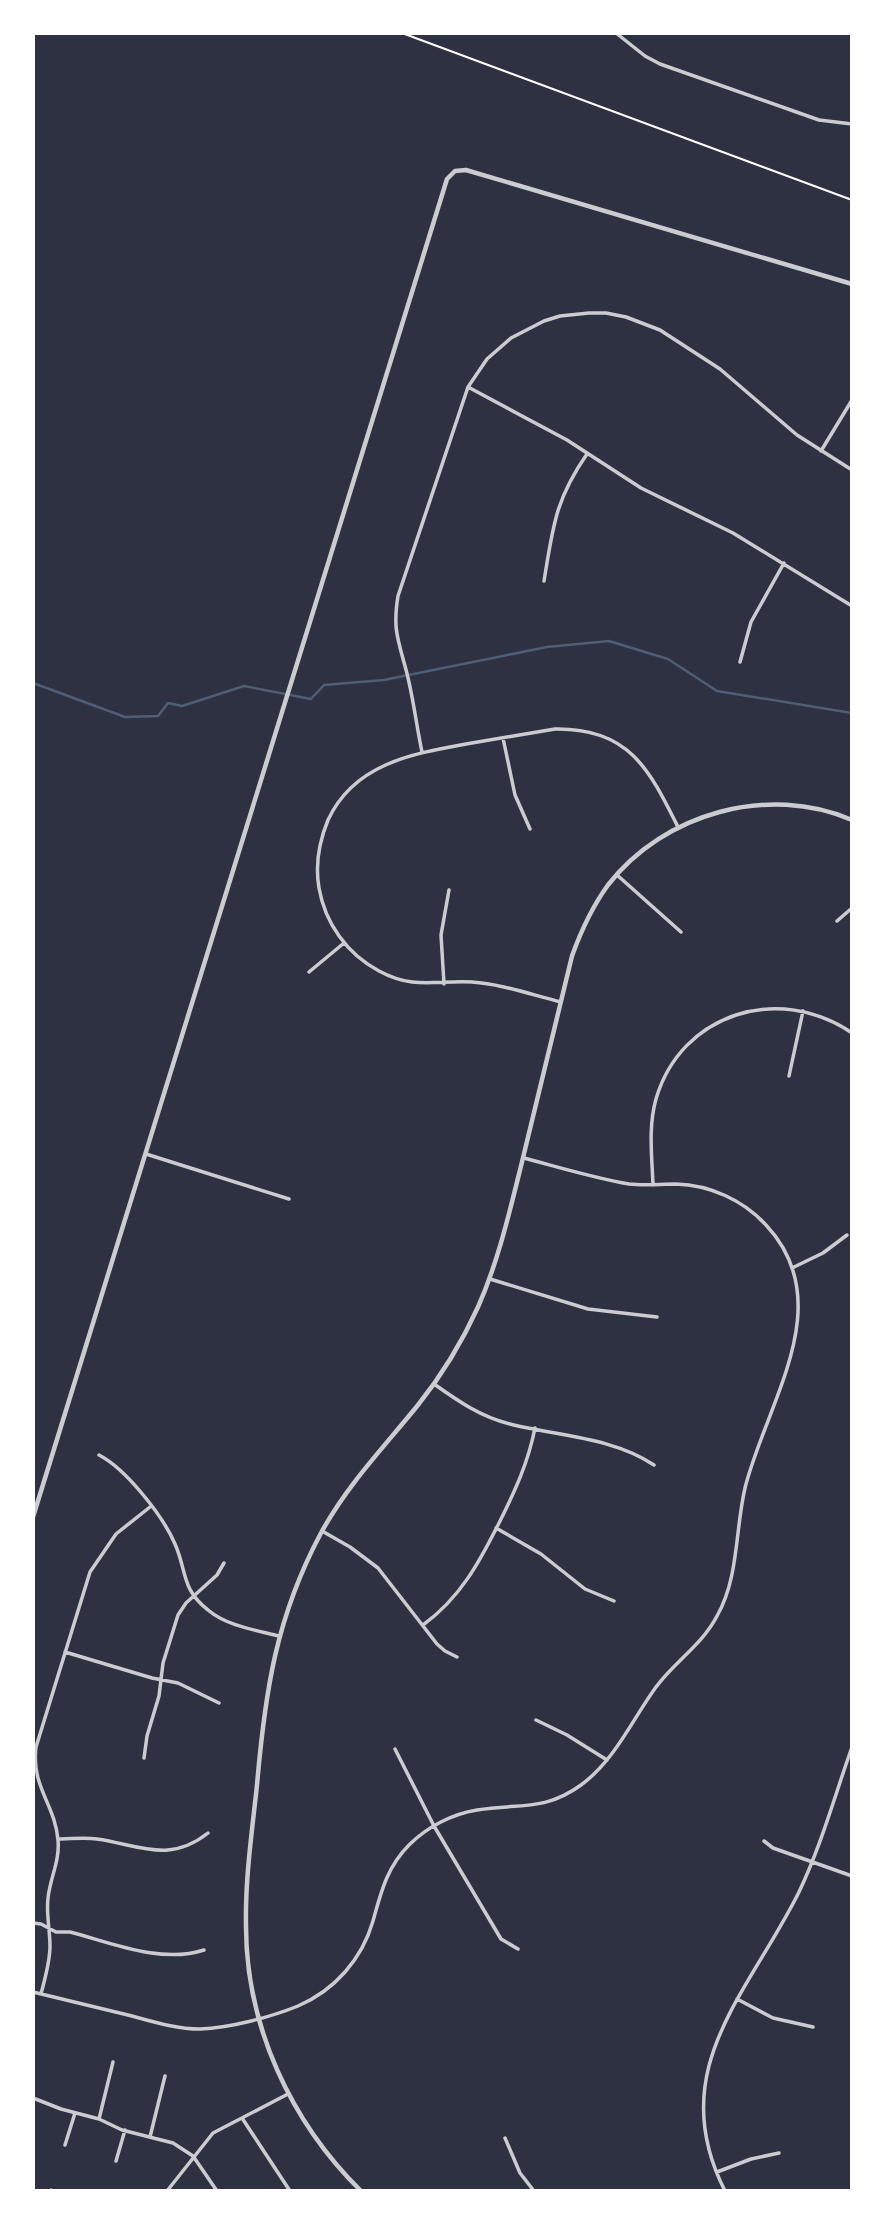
<svg xmlns="http://www.w3.org/2000/svg" width="885" height="2224" font-family="Roboto,sans-serif">
	<style>
		.lines { fill: none; stroke-linecap: round; stroke-linejoin: round }
		.stream { stroke: #4f5d75; stroke-width: 2.5 }
		.path { stroke: #fff; stroke-width: 2 }
		.minor { stroke: #caccd0; stroke-width: 3.5 }
		.tertiary { stroke: #caccd0; stroke-width: 4.5 }
	</style>
	<rect width="100%" height="100%" fill="#2d3142"/>
	<g class="lines">
		<path class="stream" d="M33,683L125,717L158,716L168,703L182,706L244,686L311,699L324,685L384,680L547,647L609,641L668,659L717,691L852,713"/>
		<path class="path" d="M402,33L852,200"/>
		<path class="minor" d="M616,33L645,56L660,64L819,120L852,124
			M468,387L567,440L641,488L733,533L852,606
			M821,451L852,400
			M544,581C553,527 555,500 587,454
			M740,662L751,622L784,563
			M503,738L515,795L530,829
			M422,752C416,724 413,694 405,666C397,637 393,627 398,596L468,387L487,359L511,338L544,321L560,316L589,313H606L626,317L660,330L720,369L797,435L852,470
			M617,875L681,932
			M837,921L852,908
			M309,972L344,943
			M444,984L441,935L449,890
			M561,1002C532,995 502,984 472,982C436,980 414,990 379,971C347,954 325,923 319,888C315,865 319,842 328,820C354,764 411,754 466,744C496,739 525,734 555,729C629,728 649,769 678,827
			M789,1076L803,1011
			M146,1154L289,1199
			M653,1185C652,1157 648,1127 656,1099C681,1013 779,983 852,1033
			M792,1268L823,1253L847,1235
			M490,1279L588,1309L657,1317
			M434,1384C458,1401 481,1417 510,1424C557,1436 612,1437 654,1465
			M99,1455C126,1469 163,1516 175,1544C187,1571 181,1589 208,1610C227,1626 255,1630 279,1636
			M496,1528L541,1554L585,1589L614,1601
			M322,1531L350,1547L378,1568L437,1644L445,1651L457,1657
			M423,1625C460,1598 479,1563 499,1523C515,1491 528,1463 535,1428
			M65,1652L152,1678L178,1683L219,1703
			M536,1720L567,1735L607,1760
			M395,1749L434,1826L501,1939L518,1949
			M144,1758L147,1736L159,1696L163,1663L178,1615L186,1603L217,1575L224,1563
			M58,1839C71,1839 84,1837 97,1839C139,1845 169,1864 208,1833
			M764,1841L773,1848L852,1876
			M33,1923L41,1924L56,1932H70C112,1943 161,1964 204,1950
			M33,1992C66,2000 99,2008 132,2016C154,2022 177,2029 200,2029C230,2028 271,2017 298,2006C335,1990 362,1959 373,1921C381,1892 387,1867 409,1845C427,1827 452,1814 477,1810C518,1803 544,1812 581,1785C615,1760 632,1720 656,1687C675,1661 702,1645 717,1616C739,1577 735,1531 745,1488C766,1403 840,1304 766,1225C743,1200 710,1185 676,1184C660,1184 645,1186 629,1184C594,1178 558,1167 524,1158
			M41,1994C45,1978 50,1962 50,1946C50,1930 46,1914 48,1898C50,1878 60,1861 58,1840C55,1804 31,1787 36,1747L90,1572L116,1534L150,1507
			M737,1999L773,2018L813,2027
			M33,2098L61,2109L99,2119L122,2130L173,2143L193,2156L217,2191
			M242,2118L290,2191
			M99,2119L113,2062
			M150,2137L165,2076
			M505,2138L520,2173L534,2191
			M65,2145L75,2113
			M116,2161L125,2130
			M717,2172L751,2159L779,2153
			M51,2191V2190
			M167,2191L213,2133L288,2094
			M725,2191C663,2070 749,1993 799,1892C821,1846 835,1795 852,1747"/>
		<path class="tertiary" d="M33,1517L447,179L455,171L466,170L852,284
			M361,2191C291,2122 246,2026 246,1926C245,1879 252,1832 257,1785C265,1692 276,1617 321,1533C347,1485 384,1447 418,1405C442,1375 462,1342 478,1307C498,1262 509,1214 521,1166C538,1096 555,1026 572,956C581,931 592,907 608,885C664,813 768,784 852,820"/>
	</g>
	<rect width="885" height="2224" fill="none" stroke="#ffffff" stroke-width="70"/>
</svg>
